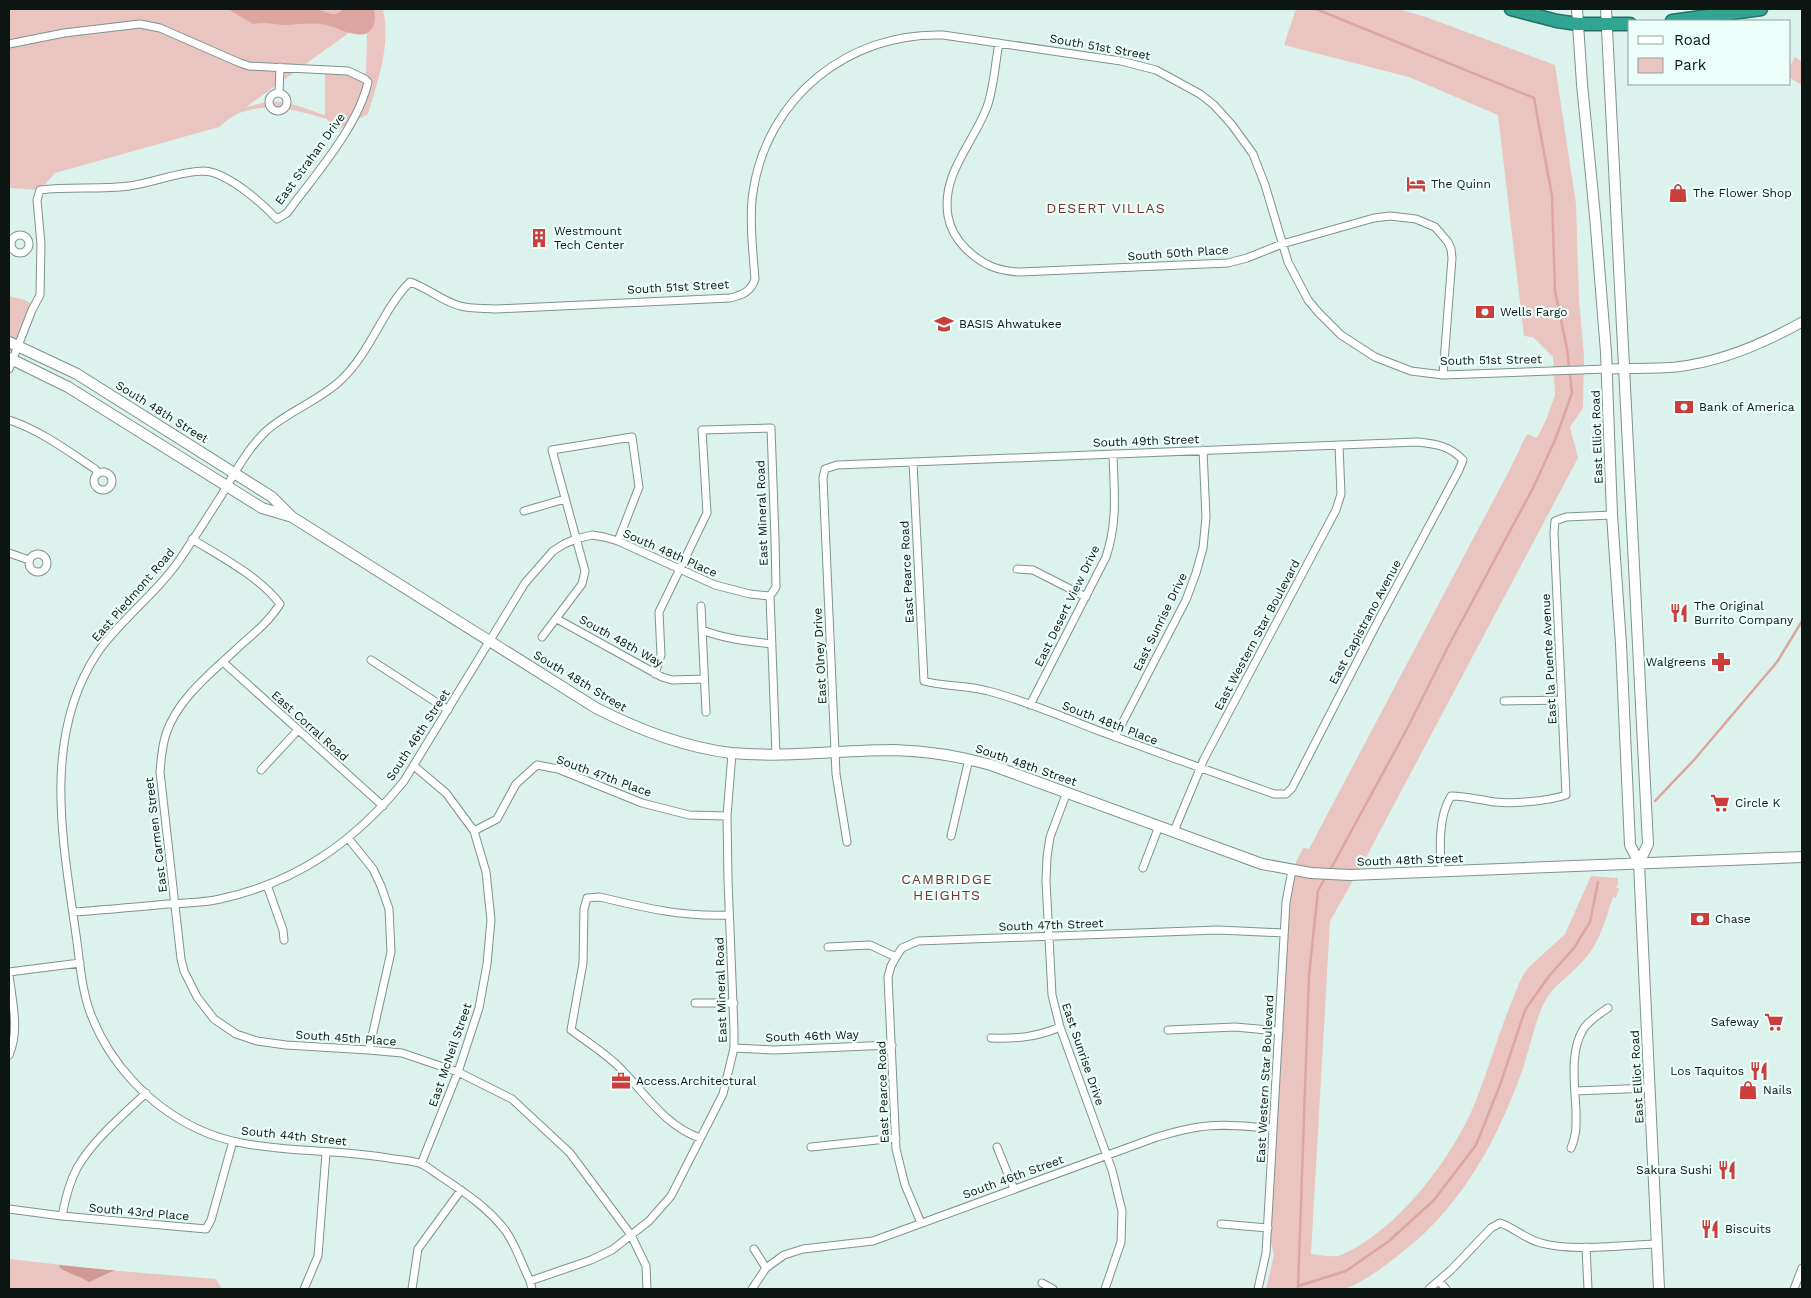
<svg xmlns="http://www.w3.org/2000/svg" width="1811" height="1298" font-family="'Work Sans',sans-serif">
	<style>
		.green { fill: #e9c4c0; fill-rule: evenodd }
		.forest { fill: #d09993 }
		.water { fill: #dda59f }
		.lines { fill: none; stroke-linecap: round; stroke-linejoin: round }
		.stream { stroke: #dda59f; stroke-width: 2.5 }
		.minor-casing { stroke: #7e938e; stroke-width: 9 }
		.tertiary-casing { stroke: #7e938e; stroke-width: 11 }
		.secondary-casing { stroke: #7e938e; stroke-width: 12 }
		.motorway-casing { stroke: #247366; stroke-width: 15 }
		.minor { stroke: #fff; stroke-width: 7 }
		.tertiary { stroke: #fff; stroke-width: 9 }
		.secondary { stroke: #fff; stroke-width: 10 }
		.motorway { stroke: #31a592; stroke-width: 12 }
		.labels { text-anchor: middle; stroke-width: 4.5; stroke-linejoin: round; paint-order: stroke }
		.street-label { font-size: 12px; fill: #0d1513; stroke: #ecfefa }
		.poi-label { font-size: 12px; fill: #0d1513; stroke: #ecfefa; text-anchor: start }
		.neighbourhood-label { font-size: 14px; letter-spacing: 1px; fill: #7b3430; stroke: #ecfefa }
	</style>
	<rect width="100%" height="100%" fill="#dcf2ed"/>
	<path class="green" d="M9,9H383C391,46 378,79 368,114L334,132L327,119C297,110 269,102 239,113C232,116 225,122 219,127L55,173L40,190L9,188ZM350,32L367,34L366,72L363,77L325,69V115C308,110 288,100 270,102C262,102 254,106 246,107Z
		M1296,9H1398L1426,17L1555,65L1576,204L1579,299L1584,357L1583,408L1570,427L1578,458L1363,863L1330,921L1311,1254C1320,1255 1333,1258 1341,1255C1398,1231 1455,1155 1477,1098C1490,1065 1499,1031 1513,999C1517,988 1521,977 1528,968L1565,934L1591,876L1618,878V885L1616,887L1619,889L1616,898L1613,897C1605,920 1600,943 1583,961C1570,976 1553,985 1544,1003C1534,1024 1529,1052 1521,1074C1493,1150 1457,1213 1391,1261C1381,1269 1354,1288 1342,1289C1318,1292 1291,1289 1266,1289L1274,1255L1268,1228L1286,902L1292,870L1303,848L1309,849L1510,469L1527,434L1537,438L1546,420L1555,395L1553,357L1533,337L1524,336L1498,115L1409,77L1284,45Z
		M1795,57L1802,62V85L1790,78V66Z
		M9,296L25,300L34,305L9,369Z
		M9,1259L107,1270L216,1279L222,1289H9Z"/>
	<path class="forest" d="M59,1265L108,1270H115L89,1282C80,1276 69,1274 60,1268Z"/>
	<path class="water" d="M228,9H317L331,14H336L344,9H374C375,17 376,28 367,33C357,38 340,29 330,26C317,22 301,24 287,25C275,25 265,21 253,24Z"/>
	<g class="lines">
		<path class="stream" d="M1316,9L1534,98L1552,196L1555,291L1567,349L1572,393L1555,440L1533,488L1450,643L1408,727L1329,872
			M1655,801L1694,760L1777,662L1802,621
			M1298,1286L1346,1271L1389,1241L1434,1200L1476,1145L1500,1085L1525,1010L1549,976L1574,948L1590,922L1598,882
			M1298,1289L1309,975L1318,891L1326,876"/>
		<g class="minor-casing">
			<path id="minor" d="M999,43C995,64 994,87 987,107C973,144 941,174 948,216C950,228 957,240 966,249C983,265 997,271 1020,272L1228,263L1247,258L1282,244L1374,218L1390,216L1416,219L1435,227L1448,242L1451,249L1452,258L1443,375
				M9,44L64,33L140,24L160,28L240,63L249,66L348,71L365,79L368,82C358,127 314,176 287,213L277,219C262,203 227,172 204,171C181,171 152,183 129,186C99,190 70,186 40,190L37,200L41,244L40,295L32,310L9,369
				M269 102a9 9 0 1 1 18 0a9 9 0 1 1-18 0Z
				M279,93L280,67
				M11 244a9 9 0 1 1 18 0a9 9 0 1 1-18 0Z
				M9,420C40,430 68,451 95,469L98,473
				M94 481a9 9 0 1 1 18 0a9 9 0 1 1-18 0Z
				M524,511L565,499
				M192,539C221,557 260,577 280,604C270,620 257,631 243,643C216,669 178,697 166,734C162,746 161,759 160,772L181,959L184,971L197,997L214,1019L236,1034L257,1041L286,1045L369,1050L402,1053L458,1072L512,1099L570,1153L631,1235L646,1266L647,1289
				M9,553L29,560
				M29 563a9 9 0 1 1 18 0a9 9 0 1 1-18 0Z
				M1017,569L1033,570L1086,597
				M770,596L776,755
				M701,606L706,712
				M557,619L662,677L672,680L704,679
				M702,630C725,639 747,641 772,644
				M542,637L582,584L585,571L552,450L632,437L639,487L618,541
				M371,660L448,710
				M223,662L383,806
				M655,674L661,655L659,612L707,513L702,430L771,428L775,538L776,587L770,596
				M1504,701L1562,700
				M1030,705L1106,557C1118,521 1114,491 1113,454
				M1115,737L1186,600L1196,573L1203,548L1206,517L1203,450
				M414,766L446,793L474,831L486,872L491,920L487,964L479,1008L458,1072L421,1164
				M261,770L298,730
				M1067,792L1050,837L1047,857L1046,881L1052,995L1060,1027L1112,1170L1122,1211L1121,1242L1105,1289
				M474,831L497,819L516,784L537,765L558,769L642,803L689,815L727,816
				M1174,831L1204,759L1336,510L1341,494L1339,445
				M951,836L969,759
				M348,838L373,869L381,886L389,909L391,952L369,1050
				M847,842L836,774L823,478L825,469L837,465L1418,442C1436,444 1450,446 1463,460L1459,470L1377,623L1292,788L1286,794H1274C1217,774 1159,753 1102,732C1065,718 1027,701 988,691C967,685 945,687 924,681L913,462
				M1143,868L1159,826
				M1441,871C1440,847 1438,817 1451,796C1466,796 1480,800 1495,802C1514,804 1548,801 1566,795L1554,533L1555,521L1566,517L1612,515
				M267,885L283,930L284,940
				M73,912C104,910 136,907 167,904C184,903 203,903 220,899C298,882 354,842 404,781L525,583L553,551L564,544L576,539L592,535L604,537L618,541L715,585L750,594L770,596
				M828,947L870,945L896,957L902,948L918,941L1218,930L1284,933
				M896,957L891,966L888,977L896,1149L905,1185L921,1223
				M9,972L80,963
				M9,975C12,1001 20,1030 9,1055
				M695,1003H734
				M1168,1030L1235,1027L1279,1031
				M991,1038C1016,1039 1037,1037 1060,1027
				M734,1048L774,1050L892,1045
				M1575,1091L1650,1088
				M700,1138C663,1125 644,1091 617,1065C603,1052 586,1041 571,1030L583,963L584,909L587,898L600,897C645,908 683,917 729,915
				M811,1147L896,1138
				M997,1147L1014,1189
				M1571,1148C1577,1134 1576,1126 1576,1111C1575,1085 1569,1051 1584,1028C1590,1020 1599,1014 1608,1008
				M9,1209L62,1216L206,1229L211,1220L233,1141
				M62,1216C65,1200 69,1183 77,1168C94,1139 122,1116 146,1093
				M1221,1224L1268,1228
				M1586,1247L1588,1289
				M754,1249L766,1268
				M530,1281L591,1260L612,1250L649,1221L671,1196L723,1094L734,1048V1030L728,880L727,816L732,753
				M1439,1281L1446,1289
				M1042,1283L1053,1289
				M304,1289L318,1256L326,1153
				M412,1289L418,1249L461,1190
				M532,1289L530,1281C522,1265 516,1245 505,1230C487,1207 464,1192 440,1176C434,1172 428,1167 422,1164C414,1161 403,1160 394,1159C359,1152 323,1152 288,1149C257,1146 227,1143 198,1129C149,1106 109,1063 90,1012C82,990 80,965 77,942C64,847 40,738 98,652C121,619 155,595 178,562C193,540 207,518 221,496C234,474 246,451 265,432C288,411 319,401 341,380C371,352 382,310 410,282C428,288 442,301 460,306C471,309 485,308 496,309L730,298C742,295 751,292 755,279C753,253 749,217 753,192C767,97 849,32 943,35L1121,61L1156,70L1200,94L1214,105L1232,125L1253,154L1265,185L1288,262L1308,300L1318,312L1341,335L1375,357L1411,371L1443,375L1606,369
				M752,1289L766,1268L784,1255L803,1249L873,1241L1157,1137C1171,1133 1184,1129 1199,1127C1223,1123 1248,1127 1273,1128
				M1258,1289L1266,1253L1286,902L1292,870
				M1429,1289L1451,1270L1491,1228L1500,1223C1515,1228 1525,1239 1541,1243C1573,1252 1622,1245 1656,1244
				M1794,1289L1802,1268"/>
		</g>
		<g class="tertiary-casing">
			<path id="tertiary" d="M1606,369C1630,368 1653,369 1676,367C1721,362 1763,344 1802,322"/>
		</g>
		<g class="secondary-casing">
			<path id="secondary" d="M1577,9L1582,84L1595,216L1606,352L1612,515L1621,644L1630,845L1639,863L1659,1289
				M1606,9L1648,844L1639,863
				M9,342L77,374L272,497L292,517L596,708C639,730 683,747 731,753C786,758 840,750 894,750C927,751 959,756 991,765L1262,864L1311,873L1350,875L1802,857
				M9,358L68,387L262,508L289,516"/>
		</g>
		<g class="motorway-casing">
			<path id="motorway" d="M1511,9L1557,21L1578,24H1630
				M1672,21L1761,9"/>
		</g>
		<use href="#minor" class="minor"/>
		<use href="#tertiary" class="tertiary"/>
		<use href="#secondary" class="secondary"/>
		<use href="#motorway" class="motorway"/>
	</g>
	<defs>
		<g id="hotel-bare" transform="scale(1.5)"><path d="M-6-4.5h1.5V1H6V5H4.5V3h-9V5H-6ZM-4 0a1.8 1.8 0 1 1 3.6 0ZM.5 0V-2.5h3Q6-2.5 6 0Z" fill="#cc3e3b" stroke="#ecfefa" stroke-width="2.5" paint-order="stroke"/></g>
		<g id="shop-bare" transform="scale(1.5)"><path d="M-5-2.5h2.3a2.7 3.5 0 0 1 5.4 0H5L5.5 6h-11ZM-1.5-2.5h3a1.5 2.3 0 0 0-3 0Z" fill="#cc3e3b" stroke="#ecfefa" stroke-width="2.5" paint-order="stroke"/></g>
		<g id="building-bare" transform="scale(1.5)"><path d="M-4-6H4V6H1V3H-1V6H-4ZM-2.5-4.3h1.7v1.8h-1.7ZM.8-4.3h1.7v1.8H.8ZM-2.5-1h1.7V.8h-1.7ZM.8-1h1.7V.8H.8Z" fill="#cc3e3b" stroke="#ecfefa" stroke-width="2.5" paint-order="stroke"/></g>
		<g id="bank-bare" transform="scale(1.5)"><path d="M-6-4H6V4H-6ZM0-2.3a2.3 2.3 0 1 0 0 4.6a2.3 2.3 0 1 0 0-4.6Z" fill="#cc3e3b" stroke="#ecfefa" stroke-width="2.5" paint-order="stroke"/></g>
		<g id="school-bare" transform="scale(1.5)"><path d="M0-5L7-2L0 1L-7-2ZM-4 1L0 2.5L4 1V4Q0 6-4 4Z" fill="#cc3e3b" stroke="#ecfefa" stroke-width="2.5" paint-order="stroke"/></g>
		<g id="restaurant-bare" transform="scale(1.5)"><path d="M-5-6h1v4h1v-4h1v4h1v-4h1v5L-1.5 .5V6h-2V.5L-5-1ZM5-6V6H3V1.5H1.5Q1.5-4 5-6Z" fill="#cc3e3b" stroke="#ecfefa" stroke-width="2.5" paint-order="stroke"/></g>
		<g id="pharmacy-bare" transform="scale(1.5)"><path d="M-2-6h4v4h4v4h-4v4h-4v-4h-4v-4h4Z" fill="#cc3e3b" stroke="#ecfefa" stroke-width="2.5" paint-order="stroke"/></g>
		<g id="supermarket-bare" transform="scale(1.5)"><path d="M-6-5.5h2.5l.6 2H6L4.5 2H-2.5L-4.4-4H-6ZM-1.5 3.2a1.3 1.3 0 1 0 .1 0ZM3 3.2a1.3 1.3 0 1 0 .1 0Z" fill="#cc3e3b" stroke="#ecfefa" stroke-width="2.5" paint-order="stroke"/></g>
		<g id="office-bare" transform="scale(1.5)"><path d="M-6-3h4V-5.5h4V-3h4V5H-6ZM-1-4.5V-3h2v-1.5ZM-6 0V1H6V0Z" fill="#cc3e3b" stroke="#ecfefa" stroke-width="2.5" paint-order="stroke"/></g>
	</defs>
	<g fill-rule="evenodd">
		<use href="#hotel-bare" x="1416" y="184"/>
		<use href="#shop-bare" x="1678" y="193"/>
		<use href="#building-bare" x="539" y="238"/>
		<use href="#bank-bare" x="1485" y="312"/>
		<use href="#school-bare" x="944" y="324"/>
		<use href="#bank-bare" x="1684" y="407"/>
		<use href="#restaurant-bare" x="1679" y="613"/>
		<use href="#pharmacy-bare" x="1721" y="662"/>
		<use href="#supermarket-bare" x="1720" y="803"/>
		<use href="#bank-bare" x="1700" y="919"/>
		<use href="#supermarket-bare" x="1774" y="1022"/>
		<use href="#restaurant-bare" x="1759" y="1071"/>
		<use href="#office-bare" x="621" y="1081"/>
		<use href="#shop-bare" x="1748" y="1090"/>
		<use href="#restaurant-bare" x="1727" y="1170"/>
		<use href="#restaurant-bare" x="1710" y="1229"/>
	</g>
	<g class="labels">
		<g class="street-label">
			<text transform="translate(1100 47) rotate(10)" y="4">South 51st Street</text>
			<text transform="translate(310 159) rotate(-54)" y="4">East Strahan Drive</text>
			<text transform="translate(1178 253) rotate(-4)" y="4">South 50th Place</text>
			<text transform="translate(678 287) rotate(-3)" y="4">South 51st Street</text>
			<text transform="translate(1491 360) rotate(-1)" y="4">South 51st Street</text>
			<text transform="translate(162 412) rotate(32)" y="4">South 48th Street</text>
			<text transform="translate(1597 437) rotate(-92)" y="4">East Elliot Road</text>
			<text transform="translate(1146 441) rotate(-2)" y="4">South 49th Street</text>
			<text transform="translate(762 513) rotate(-92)" y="4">East Mineral Road</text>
			<text transform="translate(670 553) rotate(24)" y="4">South 48th Place</text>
			<text transform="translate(907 572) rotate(-93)" y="4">East Pearce Road</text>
			<text transform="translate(133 595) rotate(-49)" y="4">East Piedmont Road</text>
			<text transform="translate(1067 606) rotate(-64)" y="4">East Desert View Drive</text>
			<text transform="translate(1160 622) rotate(-64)" y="4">East Sunrise Drive</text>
			<text transform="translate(1365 622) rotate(-62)" y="4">East Capistrano Avenue</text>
			<text transform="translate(1257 635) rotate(-62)" y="4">East Western Star Boulevard</text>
			<text transform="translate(621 641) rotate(29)" y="4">South 48th Way</text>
			<text transform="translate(820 656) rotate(-93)" y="4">East Olney Drive</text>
			<text transform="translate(1549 659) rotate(-93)" y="4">East la Puente Avenue</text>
			<text transform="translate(580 681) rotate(31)" y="4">South 48th Street</text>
			<text transform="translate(1110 723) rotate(21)" y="4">South 48th Place</text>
			<text transform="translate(310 726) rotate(42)" y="4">East Corral Road</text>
			<text transform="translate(418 735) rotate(-57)" y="4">South 46th Street</text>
			<text transform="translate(1026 765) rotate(19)" y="4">South 48th Street</text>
			<text transform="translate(604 776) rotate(20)" y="4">South 47th Place</text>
			<text transform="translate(156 835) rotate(-97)" y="4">East Carmen Street</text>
			<text transform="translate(1410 860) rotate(-2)" y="4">South 48th Street</text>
			<text transform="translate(1051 925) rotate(-2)" y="4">South 47th Street</text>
			<text transform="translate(721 990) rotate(-92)" y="4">East Mineral Road</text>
			<text transform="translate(812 1036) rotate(-2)" y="4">South 46th Way</text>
			<text transform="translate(346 1038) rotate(4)" y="4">South 45th Place</text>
			<text transform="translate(1083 1054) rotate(71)" y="4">East Sunrise Drive</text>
			<text transform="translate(450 1055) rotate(-71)" y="4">East McNeil Street</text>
			<text transform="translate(1637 1077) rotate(-93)" y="4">East Elliot Road</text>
			<text transform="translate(1265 1079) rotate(-87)" y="4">East Western Star Boulevard</text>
			<text transform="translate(883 1092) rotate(-92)" y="4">East Pearce Road</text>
			<text transform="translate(294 1136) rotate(6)" y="4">South 44th Street</text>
			<text transform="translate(1013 1177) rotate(-20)" y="4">South 46th Street</text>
			<text transform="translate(139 1212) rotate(5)" y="4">South 43rd Place</text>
		</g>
		<g class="poi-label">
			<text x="1431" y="188">The Quinn</text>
			<text x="1693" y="197">The Flower Shop</text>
			<text x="554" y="235">Westmount<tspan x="554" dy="14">Tech Center</tspan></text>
			<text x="1500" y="316">Wells Fargo</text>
			<text x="959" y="328">BASIS Ahwatukee</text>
			<text x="1699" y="411">Bank of America</text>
			<text x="1694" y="610">The Original<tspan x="1694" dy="14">Burrito Company</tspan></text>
			<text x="1706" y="666" text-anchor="end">Walgreens</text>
			<text x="1735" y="807">Circle K</text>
			<text x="1715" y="923">Chase</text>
			<text x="1759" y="1026" text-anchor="end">Safeway</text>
			<text x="1744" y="1075" text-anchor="end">Los Taquitos</text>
			<text x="636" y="1085">Access.Architectural</text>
			<text x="1763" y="1094">Nails</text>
			<text x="1712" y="1174" text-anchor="end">Sakura Sushi</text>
			<text x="1725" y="1233">Biscuits</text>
		</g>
		<g class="neighbourhood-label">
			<text x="1106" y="213">DESERT VILLAS</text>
			<text x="947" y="884">CAMBRIDGE<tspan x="947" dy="16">HEIGHTS</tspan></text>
		</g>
	</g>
	<rect width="1811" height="1298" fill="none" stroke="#0d1513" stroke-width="20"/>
	<rect x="1628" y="20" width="162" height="65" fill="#ecfefa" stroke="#93a19e"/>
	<rect x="1638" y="36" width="25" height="8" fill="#ffffff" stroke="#93a19e"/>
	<text x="1674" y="45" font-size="15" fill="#0d1513">Road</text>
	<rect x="1638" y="58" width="25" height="15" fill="#e9c4c0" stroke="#93a19e"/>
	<text x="1674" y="70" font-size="15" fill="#0d1513">Park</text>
</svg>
